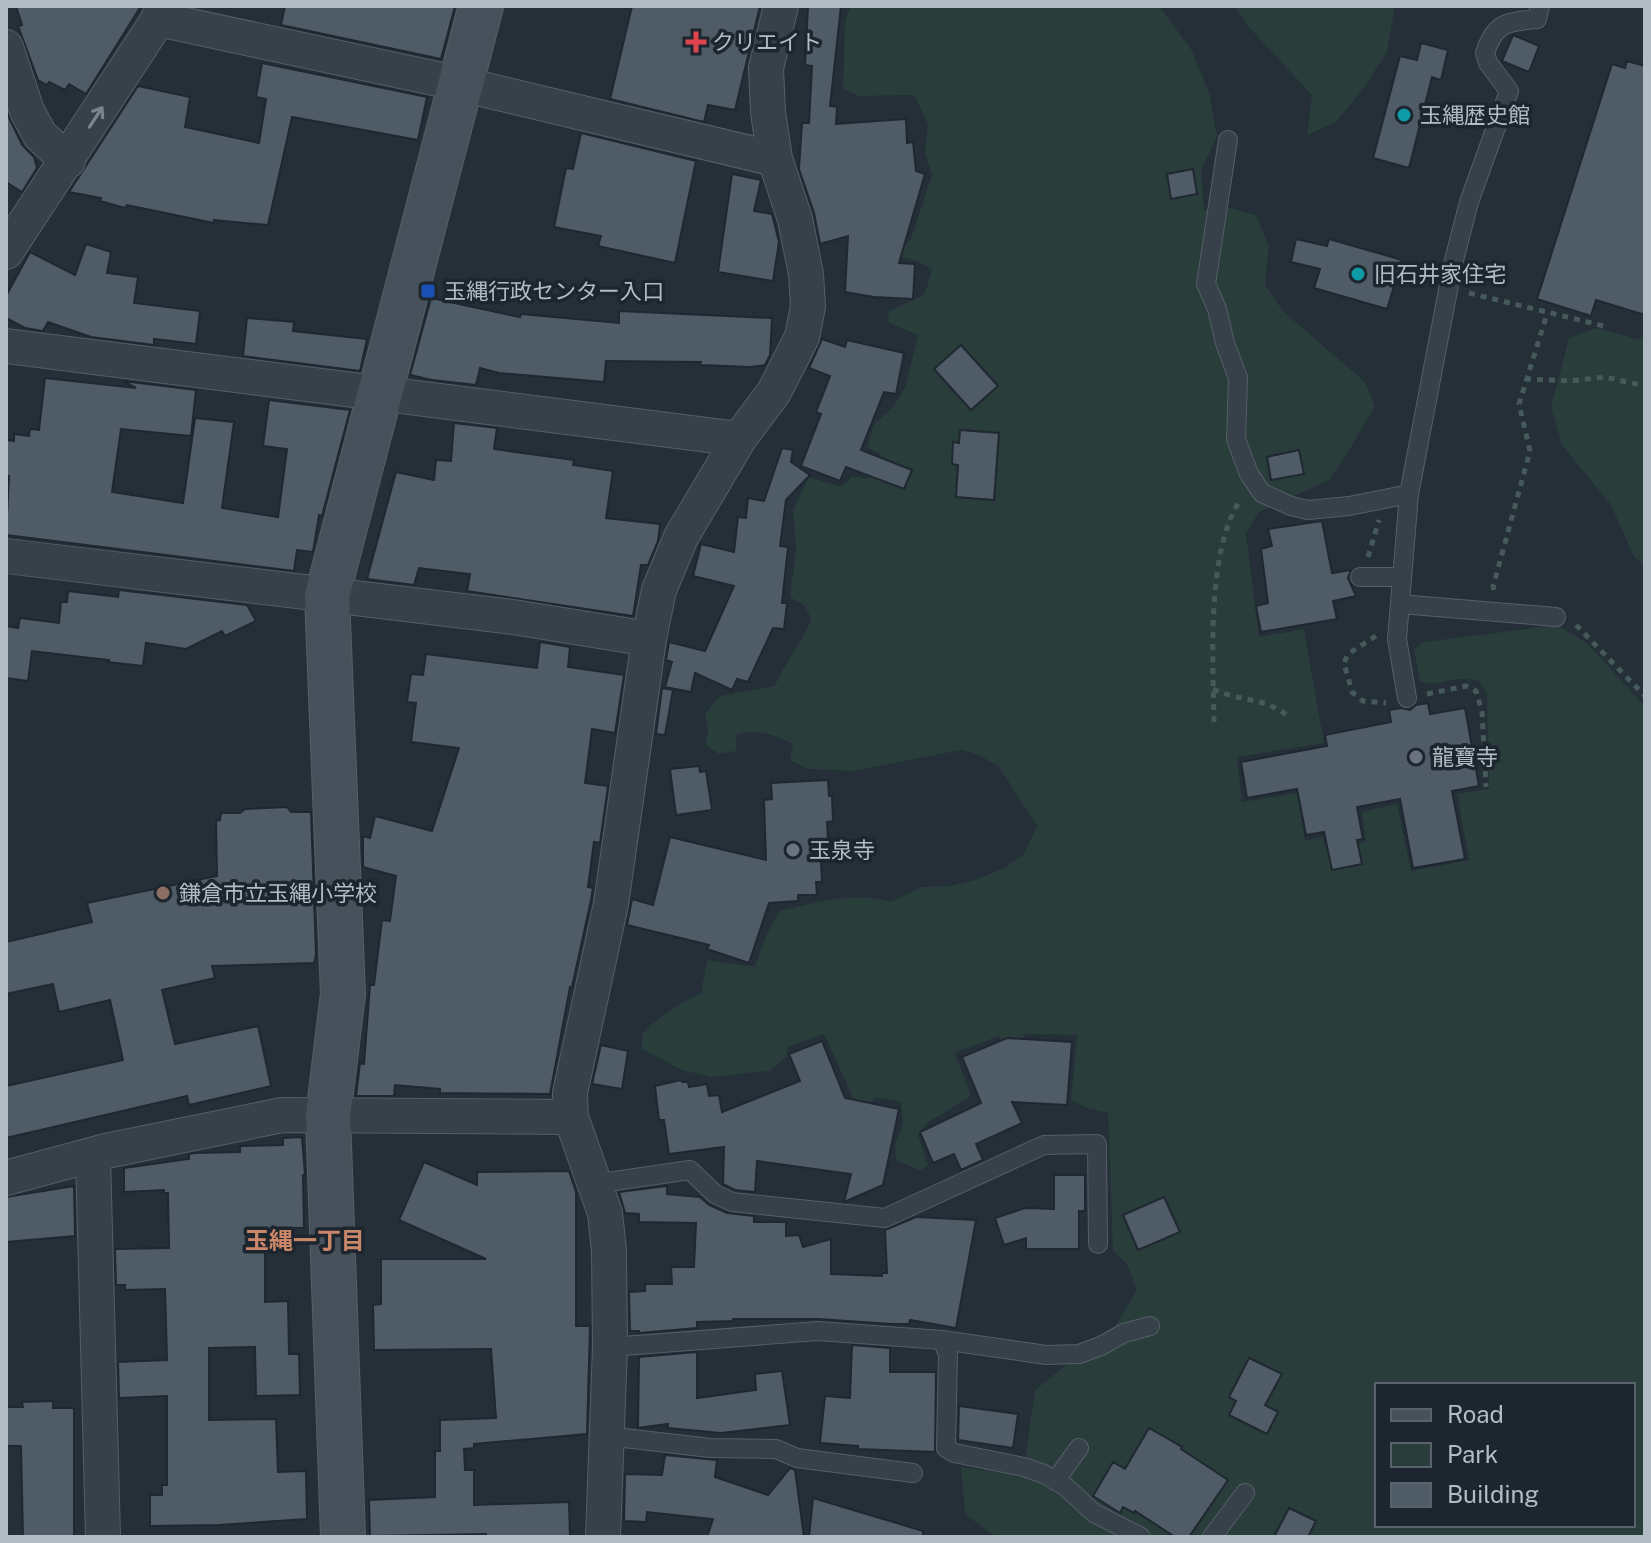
<svg xmlns="http://www.w3.org/2000/svg" width="1651" height="1543" font-family="'Public Sans','Noto Sans JP',sans-serif">
	<style>
		.green { fill: #293d3b; fill-rule: evenodd }
		.building { fill: #4f5c67; stroke: #1f2830; stroke-width: 2 }
		.lines { fill: none; stroke-linecap: round; stroke-linejoin: round }
		.lane-casing { stroke: #555f67; stroke-width: 20 }
		.street-casing { stroke: #555f67; stroke-width: 36 }
		.secondary-casing { stroke: #555f67; stroke-width: 46 }
		.path { stroke: #475a5a; stroke-width: 5; stroke-dasharray: 6 6; stroke-linecap: butt }
		.lane { stroke: #374149; stroke-width: 18 }
		.street { stroke: #374149; stroke-width: 34 }
		.secondary { stroke: #46515c; stroke-width: 44 }
		.oneway { stroke: #7b858d }
		.health-dot { fill: #e0444e; stroke: #1d262e; stroke-width: 3 }
		.culture-dot { fill: #0f9aa8; stroke: #1d262e; stroke-width: 3 }
		.transit-dot { fill: #1a4fb4; stroke: #1d262e; stroke-width: 3 }
		.worship-dot { fill: #6b7280; stroke: #1d262e; stroke-width: 3 }
		.education-dot { fill: #8d6e63; stroke: #1d262e; stroke-width: 3 }
		.labels { text-anchor: middle; stroke-width: 7; stroke-linejoin: round; paint-order: stroke }
		.poi-label { font-size: 22px; fill: #b2bcc5; stroke: #1d262e; text-anchor: start }
		.neighbourhood-label { font-size: 24px; font-weight: bold; fill: #ca8668; stroke: #1d262e }
	</style>
	<rect width="100%" height="100%" fill="#242f38"/>
	<path class="green" d="M851,6H1159L1191,49L1209,92L1217,136L1201,171L1204,210L1226,207L1256,215L1269,246L1265,285L1283,311L1365,382L1375,406L1349,451L1329,480L1259,512L1246,533L1259,637L1304,629L1324,743L1237,757L1242,802L1297,793L1305,841L1323,837L1326,851L1366,842L1362,812L1397,804L1411,871L1469,860L1457,794L1489,789L1487,694L1479,681C1454,673 1439,689 1420,681L1414,649L1424,642L1557,625L1588,644L1645,707V1537H996L965,1514L961,1467L1003,1473L1025,1460L1035,1390L1115,1326L1137,1290L1127,1264L1113,1251L1108,1113L1089,1109L1071,1100L1077,1035L1024,1034L1023,1050L1010,1052L999,1036L955,1053L971,1096L927,1123L918,1135L928,1165L920,1171L896,1160L895,1145L903,1123L901,1102L875,1097L866,1110L858,1108C845,1083 836,1058 824,1034L787,1047V1056L770,1071L711,1077L682,1070L642,1049V1034C659,1017 678,1003 701,994L707,960L754,967L771,925L780,911C817,902 853,891 891,902L922,887L950,886L975,880L1004,868L1024,854L1037,826L999,767L977,754L961,750L854,771L808,769L790,760L793,744C776,735 755,728 736,735V751L719,754L705,745L708,731L705,714L720,696L775,686C785,661 801,646 811,619L805,606L790,597L796,549L793,510L809,477L842,487L852,476L867,479L881,454L867,447L874,424L893,407L905,388L918,335L889,323L888,312L925,294L932,269L917,261L894,255L911,239L932,175L925,152L928,124L914,95L859,96L843,89L845,21ZM1377,1385H1633V1525H1377Z
		M1235,6H1395L1387,52L1363,89L1336,122L1307,135L1312,95L1247,25Z
		M1596,328L1638,339L1645,335V568L1633,555L1611,505L1562,445L1551,407L1569,338Z"/>
	<path class="building" d="M16,6H141L86,94L69,84L65,90L49,82L47,85L38,80L18,26L22,25Z
		M285,6H455L441,59L281,25Z
		M632,6H760L735,110L708,105L704,122L610,99Z
		M808,6H841L830,106L837,107L836,124L906,119L907,143L913,142L916,171L925,174L899,263L915,264L913,299L874,297L845,292L848,236L820,244L814,213L799,169L802,123H809L812,66L805,65Z
		M1513,35L1539,46L1529,72L1502,61Z
		M1421,43L1448,50L1441,80L1432,77L1409,168L1373,158L1400,56L1417,60Z
		M1627,61L1645,66V315L1596,300L1591,316L1537,299L1612,64L1625,68Z
		M262,63L427,97L418,140L292,117L268,225L214,220V223L127,205L125,208L100,201L101,198L69,192L138,86L190,97L185,127L259,143L266,99L256,97Z
		M6,111L22,145L34,157L37,168L22,192L6,182Z
		M581,133L696,161L675,263L598,246L601,236L554,227L566,168L573,169Z
		M1193,169L1197,194L1171,199L1167,174Z
		M732,174L761,180L754,211L772,214L779,242L773,281L718,272Z
		M1296,239L1327,246L1329,239L1402,260L1387,309L1314,288L1320,269L1291,262Z
		M86,244L111,252L107,273L138,277L134,303L200,311L196,344L154,339V345L91,337L48,322L43,331L25,328L6,318V296L30,252L75,275Z
		M431,298L520,317L521,314L619,323V311L772,318L770,355L765,365L751,367L700,365L701,362L606,361L604,382L499,373L480,368L476,385L432,380L410,375Z
		M247,318L294,322L293,331L367,339L360,371L243,356Z
		M822,339L845,347L847,340L904,353L896,394L884,392L861,450L912,470L904,489L846,467L840,481L801,466L821,414L816,412L830,376L809,368Z
		M961,345L998,386L971,410L934,369Z
		M45,378L136,388L123,381L196,390L191,436L121,429L112,492L183,503L195,418L234,422L222,508L278,517L287,449L263,446L269,400L350,410L322,516L319,515L313,552L297,550L294,571L6,535L9,476L6,475V440L14,441V434L29,436L30,429L39,430Z
		M454,423L497,428L494,449L574,460L573,465L613,471L606,518L660,524L658,541L648,565H641L633,616L467,591L470,574L419,568L414,585L367,579L396,472L434,480L436,460L451,461Z
		M960,430L999,433L994,500L956,497L958,465L952,464L953,442L959,443Z
		M782,448L793,450L791,462L810,475L786,500L780,546L788,547L782,603H787L784,629L773,628L748,682L737,679L732,690L695,673L691,692L665,687L672,662L666,660L669,642L705,651L734,586L693,576L701,544L734,552L738,517L746,518L748,498L764,501Z
		M1299,450L1304,474L1271,480L1267,457Z
		M1322,521L1332,573L1351,570L1348,578L1356,596L1333,601L1337,619L1261,632L1256,606L1268,603L1261,549L1272,546L1268,529Z
		M119,590L247,605L256,621L225,636L222,631L186,649L146,643L143,666L108,662L109,660L32,651L28,681L6,678V626L18,628L20,618L59,623L61,602H67L68,591L118,597Z
		M540,642L570,647L568,667L624,675L615,733L592,729L585,783L608,786L600,843L594,842L588,887L593,888L591,900L572,987H570L550,1094L440,1093V1089L395,1085L394,1096H356L360,1063L364,1064L370,985H374L382,920L390,921L396,876L363,867V836L370,838L375,816L432,831L459,748L411,742L416,703L407,702L411,674L423,675L426,654L537,668Z
		M662,688L673,690L665,735L656,734Z
		M1428,703L1430,714L1465,708L1479,786L1452,791L1465,859L1413,868L1400,799L1357,807L1363,839L1357,840L1362,864L1332,870L1324,832L1306,835L1297,789L1247,798L1241,762L1327,746L1325,735L1391,722L1389,710L1401,708L1410,710L1416,705Z
		M699,766L700,772L706,771L712,810L676,815L670,769Z
		M828,780L829,796H832L833,821L827,822L828,840L820,841L822,882H816L817,895H798V901L769,903L749,963L707,949L709,945L627,925L632,899L653,905L670,837L766,860L764,800L772,799L771,783Z
		M287,807L291,812H311L316,955L314,963L212,966L215,978L162,990L175,1044L258,1026L271,1086L189,1105L187,1096L6,1138V1086L123,1060L110,1000L59,1012L53,984L6,994V942L92,922L87,903L217,876L216,821L220,820L221,813H240L245,809Z
		M1007,1038L1072,1042L1067,1105L1012,1102L1022,1123L976,1144L983,1160L961,1170L954,1154L933,1163L920,1132L981,1103L962,1057Z
		M822,1041L845,1098L899,1109L883,1185L844,1202L851,1174L757,1161L755,1192L735,1190L723,1184L724,1147L669,1154L664,1120H659L655,1086L681,1080L682,1082H688L689,1087L707,1084L709,1096L719,1095L722,1112L800,1081L789,1054Z
		M601,1045L628,1051L622,1089L592,1084Z
		M302,1137L305,1175H303L304,1228H291L292,1240L265,1241V1302L288,1301L289,1354H299L300,1395L256,1396L255,1347L209,1348V1420L276,1419L278,1472L306,1471L307,1519L219,1525L150,1526V1495H162V1485H167V1396L119,1398L118,1362L167,1360L165,1289L125,1290V1285H116L115,1249L169,1248L168,1193H164V1190L124,1192V1168L189,1159V1154L195,1153L240,1152V1146L283,1145V1138Z
		M424,1162L477,1185V1172L569,1171L576,1192V1326H590L587,1434L474,1444V1448L464,1449L465,1470H474V1505L569,1502L570,1537H486V1534L370,1536L369,1500L435,1497V1451H440V1420L496,1418L491,1349L374,1350L373,1305L381,1304V1259H486L399,1220Z
		M1054,1175H1085V1211H1079V1249H1026V1238L1004,1245L995,1218L1025,1208L1054,1209Z
		M74,1186L75,1236L6,1242V1197Z
		M667,1186V1194L700,1197L709,1205L727,1213L754,1216V1222H786V1236L799,1235L803,1247L831,1239V1274L882,1276V1273H887L885,1230L916,1217L976,1220L956,1328L910,1320L909,1324H891L819,1319H733V1321L697,1322V1328L639,1333V1331H630L629,1292L645,1291V1284H672L671,1267H694L696,1223L639,1222V1214L625,1213L619,1192Z
		M1164,1197L1180,1232L1138,1250L1123,1215Z
		M852,1345L890,1348V1372H936L935,1452L858,1449V1446L820,1443L825,1396L850,1398Z
		M697,1352V1398L756,1390L755,1374L782,1371L790,1425L721,1433L668,1428V1424L638,1428L639,1357Z
		M1249,1358L1282,1374L1265,1405L1278,1412L1267,1434L1229,1415L1236,1401L1229,1397Z
		M53,1401V1408H74V1537H23L21,1446H6V1407H23L22,1402Z
		M959,1406L1018,1414L1013,1448L958,1440Z
		M1149,1428L1182,1447L1181,1449L1228,1480L1189,1537H1175L1135,1511L1134,1513L1123,1507L1120,1513L1093,1496L1113,1462L1125,1469Z
		M665,1455L717,1460L715,1477L768,1495L790,1468L795,1470L804,1537H707L713,1519L647,1512L646,1522L624,1521L625,1474L662,1475Z
		M813,1498L923,1531V1537H809Z
		M1289,1508L1316,1521L1308,1537H1274Z"/>
	<g class="lines">
		<g class="lane-casing">
			<path id="lane" d="M1228,140L1206,284L1217,309L1225,343L1238,378L1236,439L1249,474L1262,493L1291,506L1308,510L1349,506L1409,494
				M1360,577H1402
				M1400,604L1556,617
				M1407,698L1397,639L1409,494L1453,264L1469,202L1509,91L1488,63L1485,53C1495,22 1507,22 1537,19L1540,6
				M594,1184L690,1170L715,1194L732,1202L885,1218L1044,1145L1097,1144L1098,1244
				M942,1340L948,1354L946,1448L954,1453L1024,1467L1044,1474L1066,1487L1094,1513L1141,1537
				M610,1347L818,1331L942,1340L1046,1355L1079,1354L1101,1346L1124,1333L1150,1326
				M607,1436L710,1448L776,1449L797,1458L913,1473
				M1055,1481L1079,1448
				M1212,1537L1245,1493"/>
		</g>
		<g class="street-casing">
			<path id="street" d="M158,19L461,84L775,159
				M6,47L27,111L40,135L68,161
				M6,252L167,6
				M6,346L739,439
				M6,556L513,617L649,639
				M93,1155L103,1537
				M6,1178L106,1151L282,1115L571,1117
				M603,1537L610,1347L609,1251L605,1213L571,1117L570,1093L611,904L649,639L659,590L681,537L739,439L774,392L802,337L808,306L806,274L795,219L775,159L768,112L766,68L781,6"/>
		</g>
		<g class="secondary-casing">
			<path id="secondary" d="M343,1537L328,1116L343,994L327,596L481,6"/>
		</g>
		<path class="path" d="M1469,293L1604,326
			M1525,379L1570,381L1605,377L1645,386
			M1368,557L1379,520
			M1494,590L1493,587L1530,451L1519,404L1547,314
			M1576,625L1645,696
			M1376,636L1348,654L1344,663L1352,692L1363,701L1386,703
			M1213,689C1244,703 1263,696 1291,718
			M1427,694L1466,686L1476,691L1482,711L1486,787
			M1214,722C1213,661 1206,549 1241,499"/>
		<use href="#lane" class="lane"/>
		<use href="#street" class="street"/>
		<use href="#secondary" class="secondary"/>
	</g>
	<defs><path id="oneway-shaft" d="M-6 0H5M1.5-3L5.5 0L1.5 3" fill="none" stroke-width="1.6" stroke-linecap="round" stroke-linejoin="round" transform="scale(2)"/></defs>
	<use class="oneway" href="#oneway-shaft" transform="translate(96 117) rotate(-57)"/>
	<path class="health-dot" d="M692 30h8v8h8v8h-8v8h-8v-8h-8v-8h8z"/>
	<g class="culture-dot">
		<circle cx="1404" cy="115" r="8"/>
		<circle cx="1358" cy="274" r="8"/>
	</g>
	<rect class="transit-dot" x="420" y="283" width="16" height="16" rx="4"/>
	<g class="worship-dot">
		<circle cx="1416" cy="757" r="8"/>
		<circle cx="793" cy="850" r="8"/>
	</g>
	<circle class="education-dot" cx="163" cy="893" r="8"/>
	<g class="labels">
		<g class="poi-label">
			<text x="712" y="50">クリエイト</text>
			<text x="1420" y="123">玉縄歴史館</text>
			<text x="1374" y="282">旧石井家住宅</text>
			<text x="444" y="299">玉縄行政センター入口</text>
			<text x="1432" y="765">龍寶寺</text>
			<text x="809" y="858">玉泉寺</text>
			<text x="179" y="901">鎌倉市立玉縄小学校</text>
		</g>
		<g class="neighbourhood-label">
			<text x="305" y="1249">玉縄一丁目</text>
		</g>
	</g>
	<rect width="1651" height="1543" fill="none" stroke="#b2bcc5" stroke-width="16"/>
	<rect x="1375" y="1383" width="260" height="144" fill="#1d262e" stroke="#59626a" stroke-width="2"/>
	<rect x="1391" y="1409" width="40" height="12" fill="#46515c" stroke="#59626a" stroke-width="2"/>
	<text x="1447" y="1423" font-size="24" fill="#b2bcc5">Road</text>
	<rect x="1391" y="1443" width="40" height="24" fill="#293d3b" stroke="#59626a" stroke-width="2"/>
	<text x="1447" y="1463" font-size="24" fill="#b2bcc5">Park</text>
	<rect x="1391" y="1483" width="40" height="24" fill="#4f5c67" stroke="#59626a" stroke-width="2"/>
	<text x="1447" y="1503" font-size="24" fill="#b2bcc5">Building</text>
</svg>
